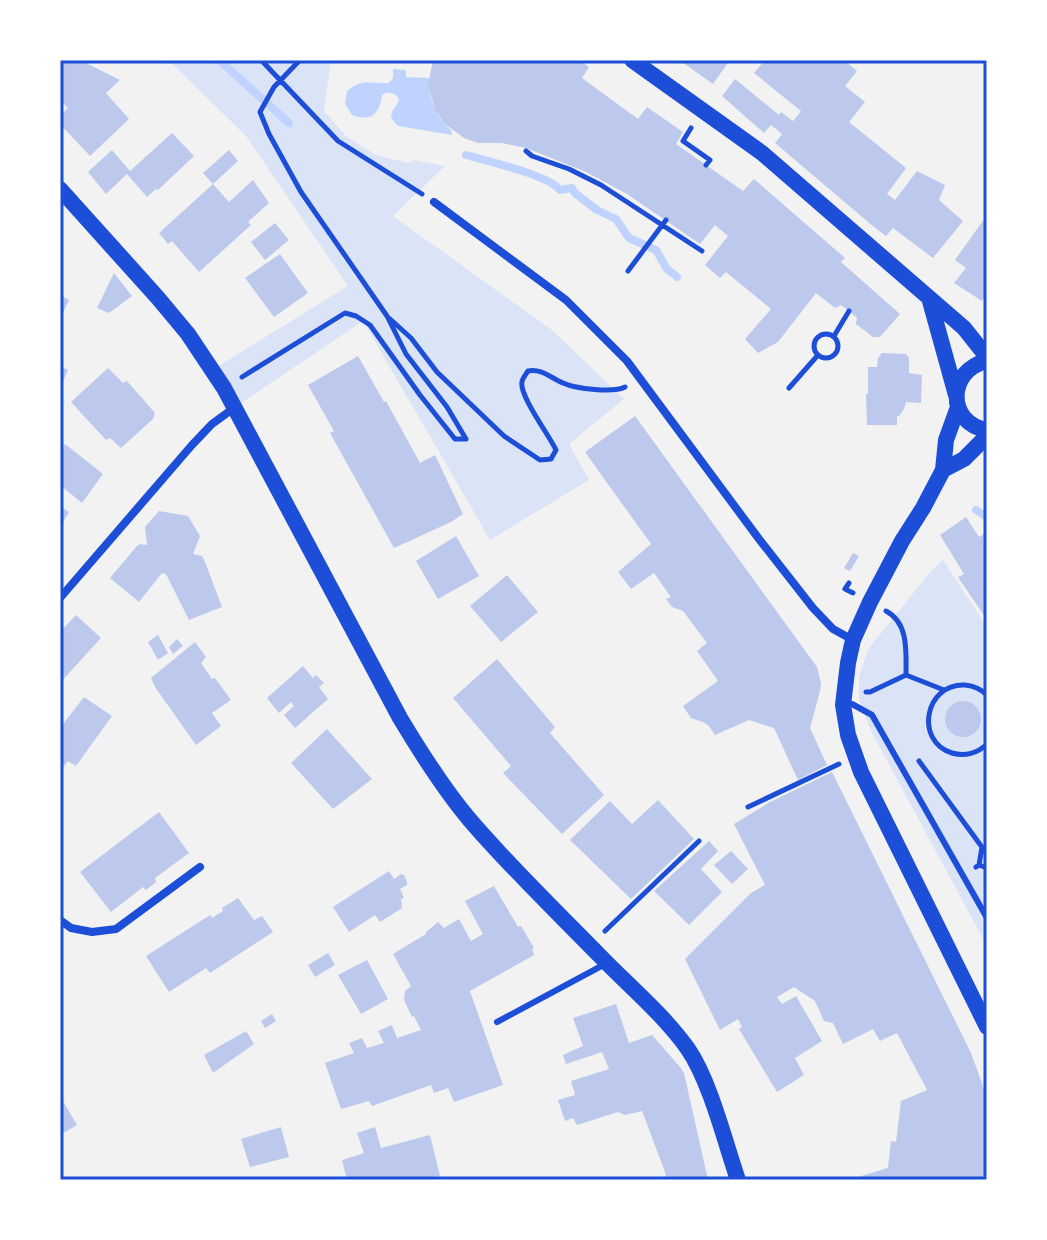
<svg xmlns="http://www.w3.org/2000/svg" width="1047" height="1240" font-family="Helvetica,sans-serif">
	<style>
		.green { fill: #dbe4f7 }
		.water { fill: #bfd3fe }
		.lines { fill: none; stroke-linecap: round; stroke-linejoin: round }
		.stream { stroke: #bfd3fe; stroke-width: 8 }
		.building { fill: #bdc9ec }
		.path { stroke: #1d4ed8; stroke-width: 5 }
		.service { stroke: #1d4ed8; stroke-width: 6 }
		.minor { stroke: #1d4ed8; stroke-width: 8 }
		.secondary { stroke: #1d4ed8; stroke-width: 16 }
		.neatline { fill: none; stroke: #1d4ed8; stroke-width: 3 }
	</style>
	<rect width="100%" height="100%" fill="#f2f2f2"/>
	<path class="green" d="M124,60H331L324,111L346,136L376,155L408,163L414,160L445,166L393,216L552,330L624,399L569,444L589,480L490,540L363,321L235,407L212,370L348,286L246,136L172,64Z
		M943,560L987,627V946L872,733L859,700V675L869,648L931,571Z"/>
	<path class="water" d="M393,69L406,70V77L429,78C428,99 436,117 451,130L452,135L398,126C385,113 394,112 399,100L397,96C391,92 388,91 382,95C380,113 371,123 352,115L345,104L347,91C362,78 372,84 389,83L393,78Z"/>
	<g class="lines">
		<path class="stream" d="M219,60L289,123
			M466,155C487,161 549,175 560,190L572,188L576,194L597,210L616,219L629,238L656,250L667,269L677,277
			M976,510L987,517"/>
	</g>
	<path class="building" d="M60,60H85L88,64L120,80L106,93L129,119L90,156L60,124V115L68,108L60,100Z
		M433,60H579L589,67L582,78L638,119L647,107L683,132L676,144L743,191L754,179L845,258L841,262L900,314L880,337H873L856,324L857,318L849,311L841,305L835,308L816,293L778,342L758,353L745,339L771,309L726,272L720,278L705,265L728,236L715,225L700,244L627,194L586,172L526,148L502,143H478L464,138L445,124L435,110L428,85Z
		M679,60H730L713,84Z
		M765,60H844L857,71L845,86L865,102L849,122L906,168L887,194L895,200L917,171L945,185L939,200L963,221L933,258L893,228L886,236L874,227L775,143L782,134L771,125L764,133L722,96L735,79L779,115L781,112L793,121L801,111L754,73Z
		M172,133L194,156L158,190L156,189L147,197L127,174L106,194L88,172L112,150L130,171Z
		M229,150L238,161L213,184L203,173Z
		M253,180L269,203L248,222L251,225L199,272L172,241L168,244L159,233L213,184L229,202Z
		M987,215V294L982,301L954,283L966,268L955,260Z
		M275,223L289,240L265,260L251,242Z
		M280,254L308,293L274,317L245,278Z
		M114,273L132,296L109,313L97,308Z
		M60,295L69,300L60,319Z
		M882,353L906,354L909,358V373L922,375L921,403L906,402L904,409L899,416H897V425H867L866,394H868V367H877L878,358Z
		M358,356L384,402L386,401L420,463L435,455L463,514L451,522L394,548L330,433L334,431L308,385Z
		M60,366L68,370L60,388Z
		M108,368L123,383L127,381L155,413L153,419L121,448L110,438L106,440L71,402Z
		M635,416L817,667L821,683L820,691L810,728L827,765L798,780L774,728L749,720L715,735L709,726L703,722L691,718L683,706L718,681L697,651L707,643L683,611L672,607L666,599L671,597L654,573L631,589L618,572L651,544L585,452Z
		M65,444L103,474L82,503L60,485V451Z
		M60,506L69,512L60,528Z
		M159,511L188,516L200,536L193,554L202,556L205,562L222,607L189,620L166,574L162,573L139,602L110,578L137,546L140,544L147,545L145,527Z
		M966,517L979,537L987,532V620L958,577L964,574L940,535Z
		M456,536L479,576L438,599L416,561Z
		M853,553L859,556L850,571L844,568Z
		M507,575L538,612L501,642L470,606Z
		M76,615L101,638L60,683V632Z
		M158,635L168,653L158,660L148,642Z
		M177,639L183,646L173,654L169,647Z
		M195,642L206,657L201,663L212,679L215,678L231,700L212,713L221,726L196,745L155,687L151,678Z
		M497,659L555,727L550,733L604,795L562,834L503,773L511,766L453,698Z
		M303,666L313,678L316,675L324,683L319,687L328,699L295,728L284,715L294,706L291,702L279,713L267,698Z
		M84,697L112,716L76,766L68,761L64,766L60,763V728Z
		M945 719a18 18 0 1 1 36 0a18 18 0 1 1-36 0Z
		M327,729L372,779L333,809L291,763Z
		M832,772L971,1053L987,1097V1180H862L861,1176L888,1168L891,1141L896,1142L901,1101L927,1090L897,1033L880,1041L873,1029L843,1044L833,1023L824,1021L815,1001L794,987L777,997L782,1004L796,996L822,1041L795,1058L804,1075L777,1092L739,1029L742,1027L738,1019L720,1030L685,959L751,893L765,885L734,824L770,802Z
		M658,800L694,839L631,899L570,840L610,801L632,824Z
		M159,812L189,853L155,878L156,882L146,890L143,887L111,912L80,872Z
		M709,841L718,851L701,869L722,892L689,925L654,891Z
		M731,851L748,869L732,884L714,865Z
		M389,871L394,879L401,874L404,875L407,882V885L400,889L404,898L401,899L402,908L380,922L375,915L349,932L333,907Z
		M494,886L518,927L521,926L534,948L532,949L534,955L470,991L503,1085L454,1102L448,1088L434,1093L431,1085L372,1106L369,1101L341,1109L325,1063L354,1053L349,1043L362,1038L367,1048L384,1043L378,1031L392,1025L397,1038L421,1030L414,1016L412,1017L404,1000L405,991L411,986L393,954L426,934V932L438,922L444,928L459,919L471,941L483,934L465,901Z
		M238,898L254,920L262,916L273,932L210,973L206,968L169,992L146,956L210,915L212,918L223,911L222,908Z
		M328,953L335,965L315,977L308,965Z
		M367,960L388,999L361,1014L338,975Z
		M616,1004L629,1043L652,1035L680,1067L684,1073L708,1180H666L665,1172L642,1111L625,1115L618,1112L577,1125L573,1118L565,1121L558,1100L575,1095L571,1081L609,1069L602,1052L566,1064L563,1055L583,1046L573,1018Z
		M272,1014L276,1021L265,1028L261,1021Z
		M246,1031L254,1044L213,1073L204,1055Z
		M60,1096L77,1125L60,1135Z
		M281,1127L289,1157L250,1167L241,1139Z
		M375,1127L381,1148L430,1135L440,1176L424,1180H347L342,1160L364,1153L357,1133Z"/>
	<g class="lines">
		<path class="path" d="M261,60L338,141L422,194
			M691,128L683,141L710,160L706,165
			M526,151L532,156L569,169L601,185L702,251
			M628,271L666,220
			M390,319L411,338L437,372L504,436L540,460L551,459L556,450C549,435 519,395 522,382C522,379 526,374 528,371C541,368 551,378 563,383C576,389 614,393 625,387
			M814 346a12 12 0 1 1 24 0a12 12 0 1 1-24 0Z
			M834,336L849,311
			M242,377L345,313L356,316L370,325L420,395L455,439H466L447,407L406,354L387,316L301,192L269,134L260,112L274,87L300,60
			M789,388L818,355
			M849,583L845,589L853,593
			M886,611C909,623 906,652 906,675
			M866,692H870L906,675L944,690
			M987,695C981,689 974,686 965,685C925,683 914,741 952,753C965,757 978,753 987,744
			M919,761L987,854
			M748,807L839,764
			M979,865L987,868
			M976,867L979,865L982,847
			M605,931L699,841"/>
		<path class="service" d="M844,705L852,704L872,715L987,918
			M497,1022L607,963"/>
		<path class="minor" d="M434,202L566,300L627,361L759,539L813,608L833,629L853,640
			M60,598L192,445L212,424L234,408
			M60,920L71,928L92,932L116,929L200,867"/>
		<path class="secondary" d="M632,60L762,153L964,328L987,357
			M60,189L158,298L188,334L224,388L400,718C421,753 443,788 469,819C510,867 556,911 600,956C629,986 663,1014 688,1049C710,1081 725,1142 738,1180
			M930,301L956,395
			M987,361C947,370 946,423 987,430
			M958,407L946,440L943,470L923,508L902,541L870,602L853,640L848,663L843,705L848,735L861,772L987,1027
			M943,470L964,459L987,436"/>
	</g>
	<rect width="1047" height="1240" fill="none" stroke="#ffffff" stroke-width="124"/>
	<rect x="62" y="62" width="923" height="1116" class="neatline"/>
</svg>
